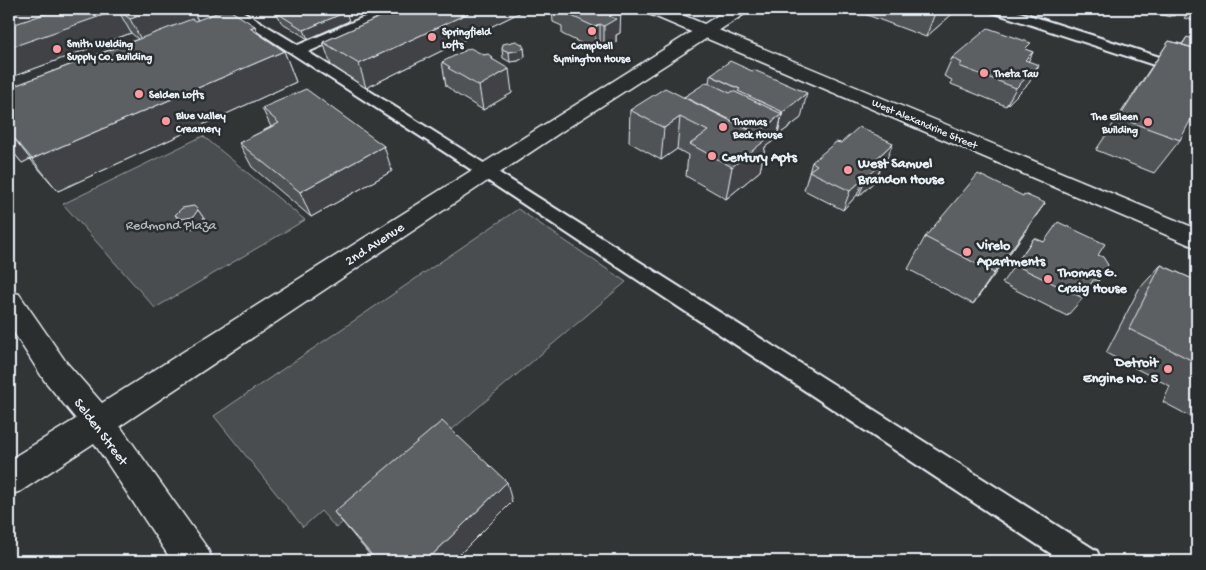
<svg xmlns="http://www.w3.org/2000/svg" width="1206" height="570" font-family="'Gochi Hand',sans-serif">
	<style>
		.green { fill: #494d4f; stroke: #989fa4 }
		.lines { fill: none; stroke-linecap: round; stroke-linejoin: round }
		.lane-casing { stroke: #e8f1f8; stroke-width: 4 }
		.street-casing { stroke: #e8f1f8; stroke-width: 3 }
		.secondary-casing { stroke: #e8f1f8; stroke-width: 3 }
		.lane { fill: #2a2d2e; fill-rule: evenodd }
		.street { fill: #2a2d2e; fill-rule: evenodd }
		.secondary { fill: #2a2d2e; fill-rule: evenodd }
		.wall { fill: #4f5355; stroke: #e8f1f8 }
		.shaded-wall { fill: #404345; stroke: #e8f1f8 }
		.building { fill: #5c6063; stroke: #e8f1f8 }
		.poi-dot { fill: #ff9aa2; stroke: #2a2d2e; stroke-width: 2 }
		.labels { text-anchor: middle; stroke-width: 5; stroke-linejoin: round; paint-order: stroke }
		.far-poi-label { font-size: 11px; font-weight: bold; fill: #e8f1f8; stroke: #2a2d2e; text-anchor: start }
		.far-street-label { font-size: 11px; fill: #e8f1f8; stroke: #2a2d2e }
		.poi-label { font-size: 14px; font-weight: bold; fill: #e8f1f8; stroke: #2a2d2e; text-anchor: start }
		.park-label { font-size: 14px; fill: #b0b8bd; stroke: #2a2d2e }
		.street-label { font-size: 14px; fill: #e8f1f8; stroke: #2a2d2e }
	</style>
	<rect width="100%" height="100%" fill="#323536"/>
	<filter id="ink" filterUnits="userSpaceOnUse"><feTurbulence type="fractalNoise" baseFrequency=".02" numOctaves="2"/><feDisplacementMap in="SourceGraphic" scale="10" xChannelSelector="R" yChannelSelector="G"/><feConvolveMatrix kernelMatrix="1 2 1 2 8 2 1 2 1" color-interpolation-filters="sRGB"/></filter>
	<g filter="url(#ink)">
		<path class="green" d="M203,136L305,220L155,308L63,204Z
			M518,209L626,282L336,528L321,511L303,527L214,416Z"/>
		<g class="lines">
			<g class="lane-casing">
				<path id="lane" d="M223,9H239L298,45L383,9H401L399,12L308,52L1097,551L1101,561H1062L446,153Z
					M990,9H1010L1197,69V79L992,12Z"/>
			</g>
			<g class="street-casing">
				<path id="street" d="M644,9H668L1197,229V248L647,13Z"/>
			</g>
			<g class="secondary-casing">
				<path id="secondary" d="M728,9H749L746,13L564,130L120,426L207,548L213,561H172L94,443L21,491L9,495V460L76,419L44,380L9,325V291L19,294L66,362L102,403Z"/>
			</g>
			<use href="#lane" class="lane"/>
			<use href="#street" class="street"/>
			<use href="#secondary" class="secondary"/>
		</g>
		<path class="wall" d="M9,9H192L198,20L255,26L258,33L284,51L296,82L58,191L30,159L22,163L9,147V88L138,39L131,33L9,78Z
			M398,9H527L366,88L331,65L323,42Z
			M552,9H618L620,33L616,35V42L604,49L600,47L595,50L562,34V26L553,22Z
			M851,9H958L926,37Z
			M1140,9H1179L1174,16L1171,15L1170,17Z
			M1191,9H1197V22L1184,18Z
			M277,13L349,21L308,39L281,22Z
			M1187,37L1180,140L1154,173L1096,150L1148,72L1169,41L1182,44Z
			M524,48L525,57L518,61L510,62L503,58L502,49Z
			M1027,50L1033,52L1028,61L1029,83L1006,106L951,84L952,80L944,76L952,58Z
			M484,55L492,57L493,60L512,93L483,110L453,92L452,90L446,86L442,62Z
			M710,75L801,118L777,136V138L765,147L760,171L726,199L686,176L688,155L677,149L661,160L629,142L630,110L684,97L709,83Z
			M262,108L392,171L311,217L252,167L239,143L271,127Z
			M886,161L882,165L875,181L859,196L857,195L843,210L804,190L812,162Z
			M1023,196V235L973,304L908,269L925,237Z
			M198,210L205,220L199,227L187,229L182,224L175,215Z
			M1034,238L1044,242L1098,255L1099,280L1067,316L1002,283Z
			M1161,265L1197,281V420L1163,402L1170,386L1106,353L1139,289Z
			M512,502L453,561H375L349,530L334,512Z"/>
		<path class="shaded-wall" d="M9,9H133L118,10L131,33L9,78Z
			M159,9H192L198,21L143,43L130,19Z
			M477,9H527L366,88L359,64Z
			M941,9H958L926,37L935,13Z
			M621,10L620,33L616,35V42L604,49V26L609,16Z
			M346,12L349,21L308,39L304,30Z
			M600,24V47L595,50V27Z
			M255,26L268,57L250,28Z
			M524,48L525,57L518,61L510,62L509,52Z
			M284,51L296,82L58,191L32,159Z
			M1033,52L1024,70L1025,60Z
			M492,57L495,77L509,69L512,93L483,110L479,86Z
			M1039,65L1029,83L1006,106L1016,88Z
			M807,93L801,118L777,136L783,112Z
			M782,114L777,138L765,147L760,171L726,199L732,167L757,134Z
			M680,117L677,149L661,160L664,128Z
			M9,132L30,159L22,163L9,147Z
			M893,143L886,161L882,165L875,181L859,196L866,178L876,159Z
			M384,146L392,171L311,217L300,192Z
			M865,177L857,195L843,210L850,191Z
			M1045,203L1023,235L973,304L994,273Z
			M198,210L205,220L199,227L187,229L181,219Z
			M507,482L512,502L453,561H426Z"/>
		<path class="building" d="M9,9H26L9,15Z
			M60,9H159L130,19L118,10L9,48V26Z
			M227,9H228L255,26L250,28L284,51L32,159L9,132V88L192,19L195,21Z
			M288,9H341L346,12L304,30L277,13Z
			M398,9H477L359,64L323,42Z
			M566,9H618L621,10L609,16L616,19L604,26L600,24L595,27L561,11Z
			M922,9H941L935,13Z
			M988,28L1031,43L1025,49L1033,52L1025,60L1039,65L1016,88L959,66L962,63L952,58Z
			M1187,37L1197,40V49L1182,45Z
			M516,41L522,44L524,48L517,51L509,52L502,49L503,44Z
			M1169,41L1197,49V108L1180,140L1119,118Z
			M470,48L484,55L488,54L492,57V59L509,69L479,86L448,68L450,67L442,62Z
			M730,61L752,71L754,70L807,93L783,112L738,91L740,89L710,75Z
			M707,82L730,93L733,91L782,114L757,133L684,97Z
			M665,88L767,139L732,167L690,144L708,131L680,117L664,128L630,110Z
			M306,89L384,146L300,192L239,143L279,123L262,108Z
			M859,127L893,143L876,159L883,163L866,178L865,177L850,191L809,171L817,165L812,162L836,142L841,143Z
			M978,174L1023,196L1024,194L1045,203L994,273L925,237Z
			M194,206L198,210L193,217L181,219L175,215L182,208Z
			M1058,222L1105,244L1098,255L1103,257L1108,265L1099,280H1093L1083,298L1015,265L1034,238L1044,242Z
			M1161,265L1197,281V383L1190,380L1197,363L1129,329Z
			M442,421L507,482L426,561H377L334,512Z"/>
	</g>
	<g class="poi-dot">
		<circle cx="592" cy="31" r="5"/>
		<circle cx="432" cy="37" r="5"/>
		<circle cx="57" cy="49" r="5"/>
		<circle cx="984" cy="73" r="5"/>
		<circle cx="139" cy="94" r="5"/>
		<circle cx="166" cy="121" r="5"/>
		<circle cx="1148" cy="122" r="5"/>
		<circle cx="723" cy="127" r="5"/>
		<circle cx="712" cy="156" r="5"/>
		<circle cx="848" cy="170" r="5"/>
		<circle cx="967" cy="252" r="5"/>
		<circle cx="1048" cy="279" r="5"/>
		<circle cx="1168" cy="369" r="5"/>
	</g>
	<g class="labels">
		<g class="far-poi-label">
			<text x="442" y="35">Springfield<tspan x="442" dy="13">Lofts</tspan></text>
			<text x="67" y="47">Smith Welding<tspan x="67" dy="13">Supply Co. Building</tspan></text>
			<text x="592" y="49" text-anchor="middle">Campbell<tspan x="592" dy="13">Symington House</tspan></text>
			<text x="994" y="77">Theta Tau</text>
			<text x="149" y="98">Selden Lofts</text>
			<text x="176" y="119">Blue Valley<tspan x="176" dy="13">Creamery</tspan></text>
			<text x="1138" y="120" text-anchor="end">The Eileen<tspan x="1138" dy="13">Building</tspan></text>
			<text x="733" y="125">Thomas<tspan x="733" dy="13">Beck House</tspan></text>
		</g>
		<g class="far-street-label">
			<text transform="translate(925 123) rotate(23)" y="4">West Alexandrine Street</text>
		</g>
		<g class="poi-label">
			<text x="722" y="161">Century Apts</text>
			<text x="858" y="167">West Samuel<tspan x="858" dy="16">Brandon House</tspan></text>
			<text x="977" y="249">Virelo<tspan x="977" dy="16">Apartments</tspan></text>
			<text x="1058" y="276">Thomas G.<tspan x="1058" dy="16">Craig House</tspan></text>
			<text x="1158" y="366" text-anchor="end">Detroit<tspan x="1158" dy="16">Engine No. 5</tspan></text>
		</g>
		<g class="park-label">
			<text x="171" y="229">Redmond Plaza</text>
		</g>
		<g class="street-label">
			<text transform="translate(374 243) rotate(-33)" y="5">2nd Avenue</text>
			<text transform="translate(102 431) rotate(53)" y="5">Selden Street</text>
		</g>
	</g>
	<rect width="1206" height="570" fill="none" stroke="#2a2d2e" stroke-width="30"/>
	<rect x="15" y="15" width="1176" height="540" fill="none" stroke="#e8f1f8" stroke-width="2" filter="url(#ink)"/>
</svg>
